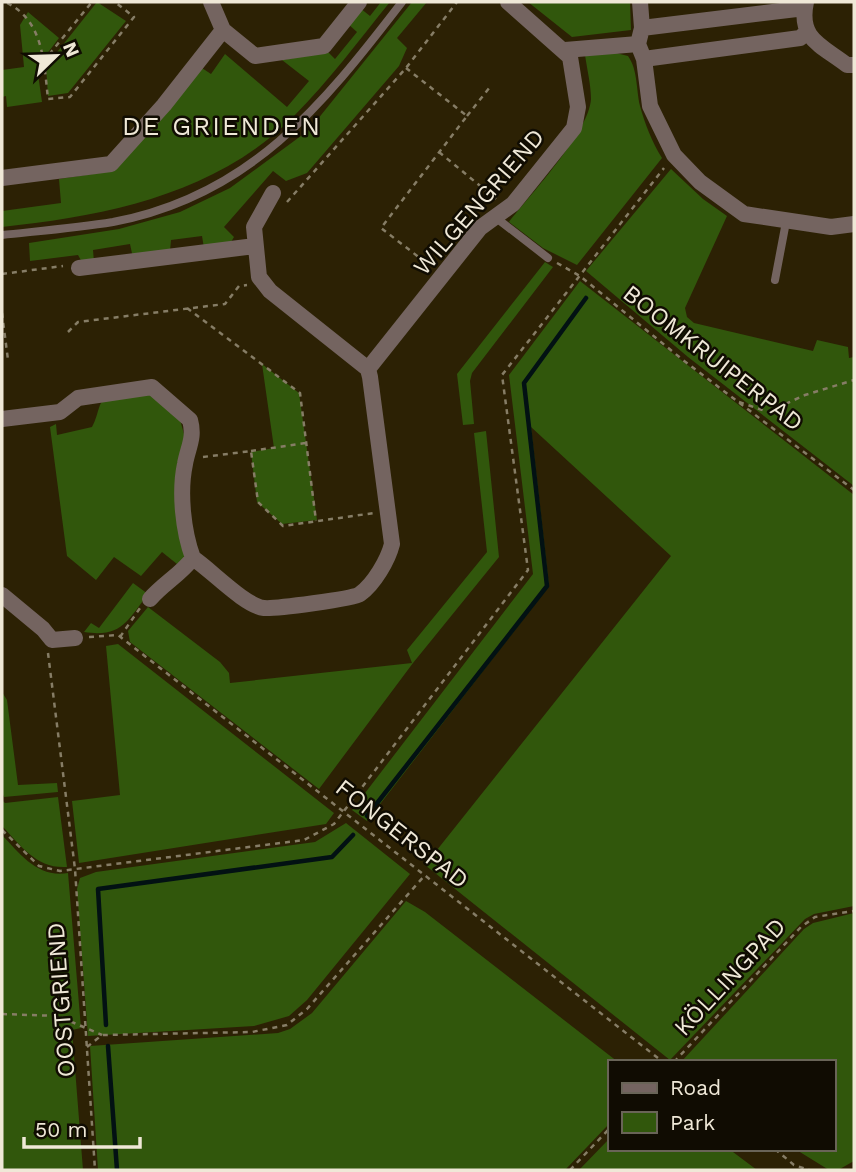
<svg xmlns="http://www.w3.org/2000/svg" width="856" height="1172" font-family="'Work Sans',sans-serif">
	<style>
		.green { fill: #31570c }
		.lines { fill: none; stroke-linecap: round; stroke-linejoin: round }
		.stream { stroke: #021113; stroke-width: 4.5 }
		.path { stroke: #867d66; stroke-width: 2.5; stroke-dasharray: 5 5; stroke-linecap: butt }
		.service { stroke: #746460; stroke-width: 8 }
		.minor { stroke: #746460; stroke-width: 16 }
		.labels { text-anchor: middle; stroke-width: 5; stroke-linejoin: round; paint-order: stroke }
		.street-label { font-size: 24px; fill: #efe8d7; stroke: #100c02 }
		.neighbourhood-label { font-size: 26px; letter-spacing: 2px; fill: #efe8d7; stroke: #100c02 }
	</style>
	<rect width="100%" height="100%" fill="#2c2104"/>
	<path class="green" d="M97,2L126,21L68,93L48,96L46,66Z
		M381,2H390C359,40 329,81 294,116C217,194 107,216 2,227V211L61,203L59,179L112,171L202,68L211,74L225,54L287,107L309,81L282,60L328,52L335,59L357,32L348,24L360,8L370,16Z
		M412,2H427L397,38L407,48L399,66L307,173L286,181L273,171L224,227L234,237L231,242L204,248L202,236L171,240L170,251L133,258L130,244L93,250L94,262L83,264L78,255L30,261L29,243L119,229L180,212L230,188L309,130Z
		M528,2H630L631,30L572,37Z
		M28,12L59,38L37,67L42,102L7,107L6,96L2,97V70L24,67L20,25Z
		M616,53L628,56C638,70 636,89 640,106C645,124 652,142 662,158L577,265L543,248L509,222C530,195 589,132 591,99C591,85 587,69 585,55Z
		M671,169L703,199L727,216L685,308L687,317L694,323L813,351L817,340L848,347L849,358L854,357V486L688,357L586,271Z
		M545,262L553,267L472,373L470,381L474,424L463,425L457,374Z
		M580,281L854,495V906L814,914L805,919L670,1060L425,865L671,556L531,427L549,586L367,821L352,810L533,574L509,375Z
		M262,364L299,393L317,520L282,524L257,502L251,452L274,448Z
		M150,391L179,416L184,434L187,559L177,564L162,552L141,576L114,557L96,580L67,556L50,427L56,424L57,435L92,427C96,420 97,413 100,405C106,391 136,392 150,391Z
		M486,431L499,557L413,663L319,789L130,642L128,631L148,607L220,662L229,673L230,683L412,663L407,650L487,552L474,433Z
		M133,583L148,594C128,620 122,638 84,632L91,623L99,628Z
		M118,644L334,813L326,824L79,863L72,801L120,795L106,646Z
		M2,692L7,700L18,785L57,783L58,792L4,797L2,792Z
		M58,797L67,867C37,869 21,846 2,826V800L5,803Z
		M346,823L410,874L307,1000L289,1016L254,1026L88,1036L77,889L80,878L96,872L315,842Z
		M2,835C21,855 38,878 68,873L81,1028L72,1030L83,1170H2Z
		M406,901L425,912L618,1062H609V1124L565,1170H98L90,1046L278,1033L290,1029L312,1013Z
		M854,913V1161L838,1170H829L795,1149H833V1062H681L804,929L813,923Z
		M609,1139V1149H729L757,1170H579Z"/>
	<g class="lines">
		<path class="stream" d="M367,816L547,586L524,383L586,298
			M106,1025L98,889L332,857L353,835
			M108,1046L117,1170"/>
		<path class="path" d="M7,3C44,21 44,64 48,99L70,97L134,17L115,2
			M43,62L92,2
			M406,68L467,116L381,228L429,265
			M467,116L490,87
			M439,152L496,199
			M287,202L406,68L457,2
			M557,263L580,276L683,360L854,490
			M2,274L63,266
			M187,308L300,393L316,521
			M2,313L8,360
			M68,332L78,322L225,304L239,286L247,285
			M739,402L768,412L805,395L854,380
			M251,451L306,443
			M203,457L251,451L258,502L283,526L374,513
			M89,637L118,635L663,1062
			M120,637L140,608
			M48,653L75,869L95,1170
			M2,830L39,866L60,871L304,840L334,824L528,570L502,375L664,168
			M2,1014L58,1016L102,1035
			M87,1047L102,1035L252,1032L287,1025L307,1009L425,875
			M674,1062L801,927L815,917L854,911
			M775,1149L794,1165L809,1170
			M570,1170L609,1129"/>
		<path class="service" d="M495,217L548,258
			M2,235C39,231 76,228 113,222C250,196 322,106 402,2
			M775,280L786,222"/>
		<path class="minor" d="M211,2L223,30L255,56L324,46L359,2
			M640,2L642,28L638,44L644,59L650,106L674,155L700,182L744,214L831,227L854,224
			M806,2C798,39 821,45 847,65H854
			M642,28L805,8
			M565,50L638,44
			M644,59L800,38L806,33
			M2,178L111,164L164,105L223,30
			M79,268L255,246
			M368,369L480,228L513,204L574,128L578,107L570,57L508,2
			M2,419L60,412L78,398L152,387L190,420C195,438 188,447 185,464C179,492 183,531 193,558C211,570 245,606 264,608C274,609 353,599 360,594C374,584 388,560 392,544L370,377L368,369L270,291L259,277L254,227L273,193
			M2,595L43,629L52,640L75,638
			M150,599C164,583 180,575 193,558"/>
	</g>
	<g class="labels">
		<g class="street-label">
			<text transform="translate(479 202) rotate(-49)" y="8">WILGENGRIEND</text>
			<text transform="translate(713 358) rotate(38)" y="8">BOOMKRUIPERPAD</text>
			<text transform="translate(402 834) rotate(38)" y="8">FONGERSPAD</text>
			<text transform="translate(730 977) rotate(-47)" y="8">KÖLLINGPAD</text>
			<text transform="translate(61 1000) rotate(-94)" y="8">OOSTGRIEND</text>
		</g>
		<g class="neighbourhood-label">
			<text x="222" y="135">DE GRIENDEN</text>
		</g>
	</g>
	<rect width="856" height="1172" fill="none" stroke="#efe8d7" stroke-width="7"/>
	<rect x="608" y="1060" width="228" height="91" fill="#100c02" stroke="#696457" stroke-width="2"/>
	<rect x="622" y="1083" width="35" height="10" fill="#746460" stroke="#696457" stroke-width="2"/>
	<text x="670" y="1095" font-size="21" fill="#efe8d7">Road</text>
	<rect x="622" y="1112" width="35" height="21" fill="#31570c" stroke="#696457" stroke-width="2"/>
	<text x="670" y="1130" font-size="21" fill="#efe8d7">Park</text>
	<g transform="translate(56 56) rotate(67)" stroke="#100c02" stroke-width="5" paint-order="stroke">
	<path d="M0-5L12 26L0 18L-12 26Z" fill="#efe8d7"/>
	<text y="-10" font-size="19" font-weight="bold" text-anchor="middle" fill="#efe8d7">N</text>
	</g>
	<path d="M24 1137v10h116v-10" fill="none" stroke="#efe8d7" stroke-width="3.5"/>
	<text x="35" y="1137" font-size="21" fill="#efe8d7" stroke="#100c02" stroke-width="5" paint-order="stroke">50 m</text>
</svg>
